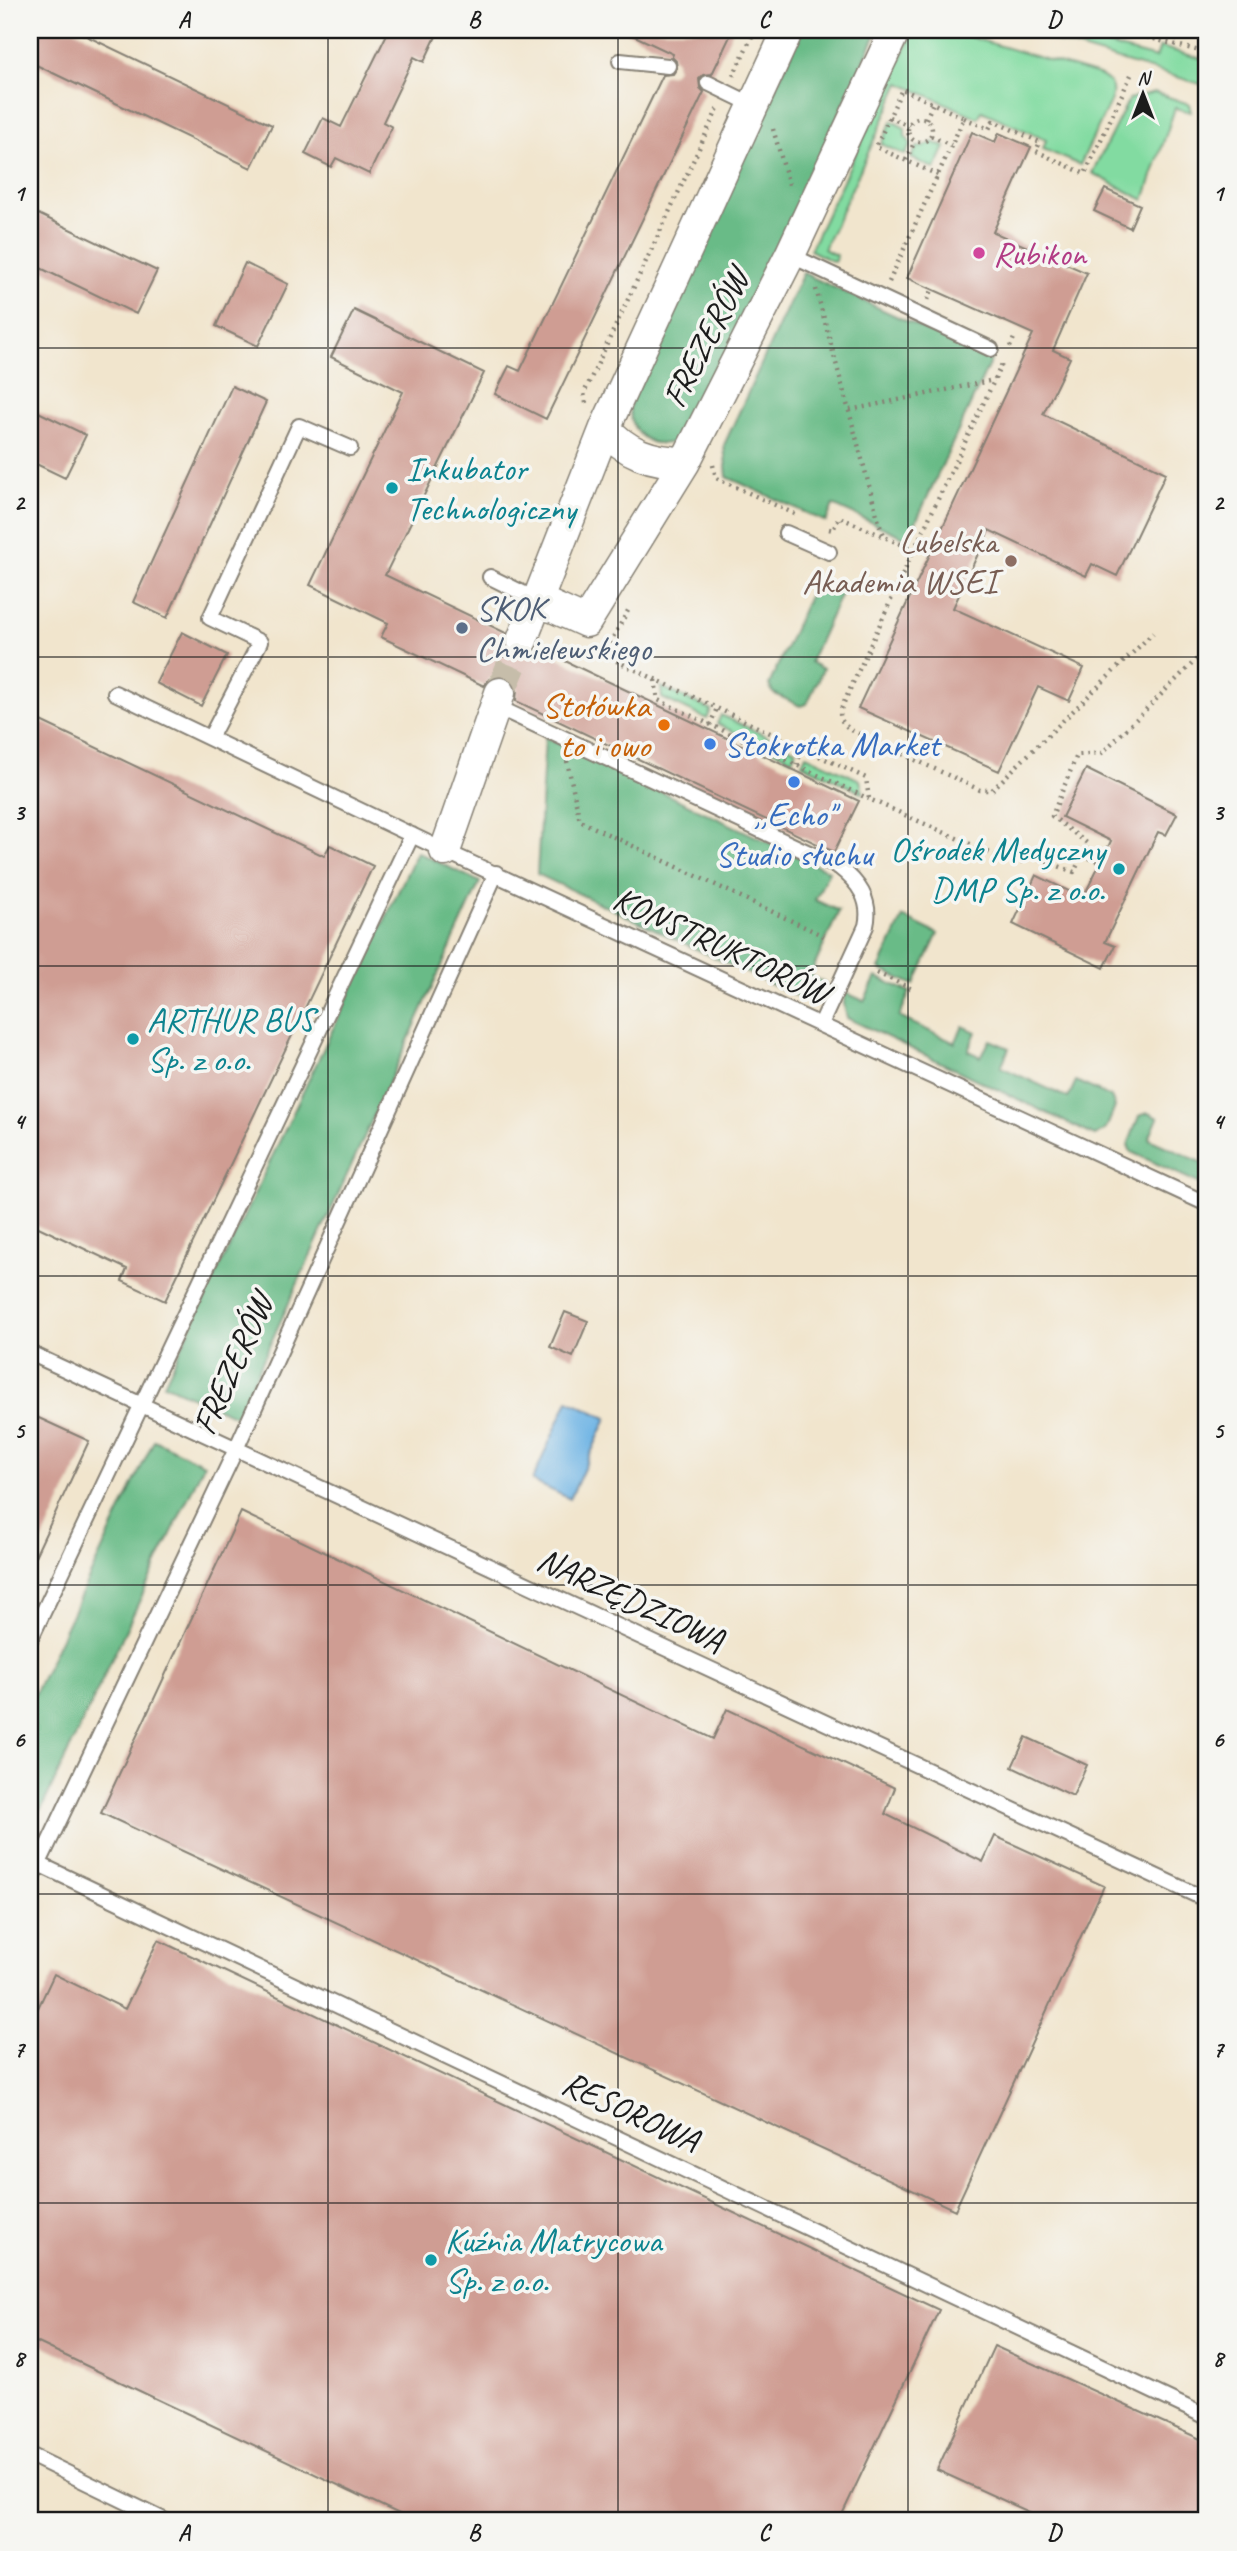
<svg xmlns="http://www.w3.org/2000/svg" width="1237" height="2551" font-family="Caveat,sans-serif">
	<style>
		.green { fill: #82dba1; stroke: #4f7c5e; stroke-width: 2 }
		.forest { fill: #69bb87; stroke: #426c52; stroke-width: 2 }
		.water { fill: #6db3e4; stroke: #446880; stroke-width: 2 }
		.building { fill: #cf9d93 }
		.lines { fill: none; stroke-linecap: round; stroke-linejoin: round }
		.minor-tunnel { stroke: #c6bdaa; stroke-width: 30; stroke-dasharray: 30 15; stroke-linecap: butt }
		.service-casing { stroke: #868074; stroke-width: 18 }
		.minor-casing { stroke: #868074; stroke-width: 33 }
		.path { stroke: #868074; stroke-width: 4.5; stroke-dasharray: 2 5; stroke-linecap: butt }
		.service { stroke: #fff; stroke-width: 14 }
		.minor { stroke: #fff; stroke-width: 30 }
		.grid { fill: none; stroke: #1c1c1c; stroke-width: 2; stroke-opacity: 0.55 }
		.hotel-dot { fill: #d1479c; stroke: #f6f6f2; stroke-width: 2.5 }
		.culture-dot { fill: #0f9aa8; stroke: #f6f6f2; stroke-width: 2.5 }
		.education-dot { fill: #8d6e63; stroke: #f6f6f2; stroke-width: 2.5 }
		.service-dot { fill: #5c6f8a; stroke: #f6f6f2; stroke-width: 2.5 }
		.food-dot { fill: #e8710a; stroke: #f6f6f2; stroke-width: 2.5 }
		.shop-dot { fill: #3f7fe0; stroke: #f6f6f2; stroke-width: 2.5 }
		.labels { text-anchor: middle; stroke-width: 7; stroke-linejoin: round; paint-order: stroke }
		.hotel-label { font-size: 35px; fill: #b23c85; stroke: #f6f6f2; text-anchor: start }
		.street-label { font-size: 35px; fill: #1c1c1c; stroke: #f6f6f2 }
		.culture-label { font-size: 35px; fill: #0d838f; stroke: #f6f6f2; text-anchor: start }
		.education-label { font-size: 35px; fill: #785e54; stroke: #f6f6f2; text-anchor: end }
		.service-label { font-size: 35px; fill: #4e5e75; stroke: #f6f6f2; text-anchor: start }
		.food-label { font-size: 35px; fill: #c56008; stroke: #f6f6f2; text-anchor: end }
		.shop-label { font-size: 35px; fill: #366cbe; stroke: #f6f6f2; text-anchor: start }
		.neatline { fill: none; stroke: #1c1c1c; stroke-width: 2.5 }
		.grid-label { font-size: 23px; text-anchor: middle; font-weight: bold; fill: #1c1c1c }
	</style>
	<rect width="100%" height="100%" fill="#f6f6f2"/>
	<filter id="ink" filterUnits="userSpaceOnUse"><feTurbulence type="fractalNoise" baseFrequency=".0143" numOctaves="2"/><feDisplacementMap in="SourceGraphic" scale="14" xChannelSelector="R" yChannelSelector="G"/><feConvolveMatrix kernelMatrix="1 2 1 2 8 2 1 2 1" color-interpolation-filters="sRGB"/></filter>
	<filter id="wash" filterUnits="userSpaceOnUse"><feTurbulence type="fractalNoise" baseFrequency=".00686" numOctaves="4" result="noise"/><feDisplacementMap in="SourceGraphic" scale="28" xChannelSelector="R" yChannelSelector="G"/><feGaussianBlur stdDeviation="1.57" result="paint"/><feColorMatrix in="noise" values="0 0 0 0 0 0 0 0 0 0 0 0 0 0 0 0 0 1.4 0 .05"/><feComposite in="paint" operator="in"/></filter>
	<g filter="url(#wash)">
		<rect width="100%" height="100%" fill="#f1e5cd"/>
		<path class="green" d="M914,30H946L1099,75C1110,80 1115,87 1111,100L1080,165L1043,149L1046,140L982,111L978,118L900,83L824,249L837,256L834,262L810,250Z
			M1017,30H1052L1156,58L1160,47L1207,60V86Z
			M1154,92L1189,104L1191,112L1175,108L1144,200L1092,173L1129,99Z
			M892,121L905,128V136L911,144L905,155L881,144Z
			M933,142L945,147L935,169L911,158L917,147H924Z
			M661,687L711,710L707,719L662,698Z
			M721,715L796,750L792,759L717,724Z
			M806,755L860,780L863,793L802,764Z"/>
		<path class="forest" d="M802,30H878L696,422C690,429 684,438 676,441C648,451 627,430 630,403Z
			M803,273L991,360L908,539L833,505L826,522L727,477L724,445Z
			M817,578L843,589L810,662L823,669L807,704L800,706L773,693L769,685Z
			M545,737L829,871L815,900L839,911L810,976L826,984C821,994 812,998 800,998L537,874Z
			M417,852L480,882L237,1417L164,1384Z
			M903,917L938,934L914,985L879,969Z
			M876,977L910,992L899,1017L955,1043L963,1026L976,1032L968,1051L981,1057L990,1040L1009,1048L1001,1067L1068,1098L1076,1081L1111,1097L1115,1107L1106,1129L1095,1136L847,1018L844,1005V992L864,1001Z
			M1148,1113L1158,1118L1149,1139L1207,1165V1187L1131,1152L1128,1145L1139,1116Z
			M154,1440L204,1464L39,1814L30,1810V1703Z"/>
		<path class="water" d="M568,1400L607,1418L570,1499L532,1481Z"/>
		<g id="blocks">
			<path class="building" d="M30,30H74L272,125L251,168L30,62Z
				M389,30H439L424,62L414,57L383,122L392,127L369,174L336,158L331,167L305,154L323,118L341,127Z
				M622,30H733L712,74L703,75L699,79L700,88L704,92L546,419L495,394L509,366L520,371L663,75L673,74L677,68L676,61L672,57L673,54Z
				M972,132L995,142L999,133L1031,147L993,232L1087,273L1053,350L1070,358L1043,414L1166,473L1117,576L1092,564L1086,576L989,530L953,608L1084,668L1069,701L1038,687L999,771L858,708L1033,334L907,278Z
				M1105,189L1140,205L1130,228L1094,211Z
				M30,210L157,271L136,314L30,263Z
				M245,263L288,284L258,346L216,326Z
				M354,310L484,373L385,575L506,633L505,643L509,651L515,656L525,657L532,654L538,648L859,801L834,852L516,701L517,689L514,682L506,677L496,676L489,679L484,686L381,637L388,623L310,585L403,392L331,357Z
				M232,386L266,402L167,618L133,602Z
				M30,408L86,435L65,478L30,461Z
				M182,632L227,655L201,706L156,683Z
				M30,716L324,856L330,845L373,866L165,1301L122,1281L127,1269L30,1223Z
				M1086,769L1177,814L1166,835L1158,832L1105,942L1115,946L1104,968L1013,924L1036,875L1083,898L1111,841L1062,817Z
				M565,1312L588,1321L573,1357L550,1347Z
				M30,1414L89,1441L30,1567Z
				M241,1512L713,1739L727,1709L895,1788L885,1814L983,1862L995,1836L1104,1886L955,2210L101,1813Z
				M1026,1737L1087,1765L1073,1796L1012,1767Z
				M158,1940L939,2310L839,2521H414L30,2339V2025L54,1974L125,2009Z
				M994,2346L1207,2442V2521H1049L937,2470Z"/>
		</g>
	</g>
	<g filter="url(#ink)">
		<use href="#blocks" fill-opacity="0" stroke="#868074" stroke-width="2"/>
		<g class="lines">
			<path class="minor-tunnel" d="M500,693L522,640"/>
			<g class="service-casing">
				<path id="service" d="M620,61L668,66
					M708,83L753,105
					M790,255L991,349
					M786,533L829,552
					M490,577L537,600
					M115,693L445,851L1207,1204
					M495,706L839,867C858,882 872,900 866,926L821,1024
					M210,738L260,642L210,618L299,426L350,448
					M30,1353L1207,1900
					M30,1640L412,835
					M30,1860L1207,2417
					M30,1882L236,1449L496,873
					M30,2455L166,2521"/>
			</g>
			<g class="minor-casing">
				<path id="minor" d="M605,428C626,453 652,462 685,462
					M537,600L586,622L685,462L790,255L895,30
					M522,640L605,428L788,30
					M445,851L500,693"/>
			</g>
			<path class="path" d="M1120,30L1207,53
				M733,76L755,30
				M889,117L909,126
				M908 130a12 12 0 1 1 24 0a12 12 0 1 1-24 0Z
				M964,118L989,129L993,121L1040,142L1036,151L1085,174L1131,75
				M926,119L933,103
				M773,129L790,188
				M931,136L951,145
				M906,160L915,141
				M889,282C914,227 939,172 964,118L902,89L876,147L938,175
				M816,289L880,526L885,537
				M928,300L932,290
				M1010,347L1015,336
				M586,403L584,393L719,106
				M850,410L994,380
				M713,465L716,478L795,514
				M829,529L833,530L839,517L914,550L841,709C838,718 843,724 851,730L980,790H992L1153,633
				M914,550L1002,364
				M899,583L913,590
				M591,649L866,778L869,799L1015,864L1034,857L1074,872L1088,844L1052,816L1077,755L1102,753L1203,653
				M603,655L630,607
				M655,680L658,700L869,799
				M710,725L717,708
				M567,761L580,821L828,938
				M796,765L803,748
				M1083,855L1100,863
				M877,973L912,989"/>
			<use href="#service" class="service"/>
			<use href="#minor" class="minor"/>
		</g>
	</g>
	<path class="grid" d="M328,30V2521M618,30V2521M908,30V2521M30,348H1207M30,657H1207M30,966H1207M30,1276H1207M30,1585H1207M30,1894H1207M30,2203H1207"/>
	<circle class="hotel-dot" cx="979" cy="253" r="7"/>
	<g class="culture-dot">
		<circle cx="392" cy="488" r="7"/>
		<circle cx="1119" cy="869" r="7"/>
		<circle cx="133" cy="1039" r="7"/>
		<circle cx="431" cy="2260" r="7"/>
	</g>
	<circle class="education-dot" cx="1011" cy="561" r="7"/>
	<circle class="service-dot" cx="462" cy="628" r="7"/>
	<circle class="food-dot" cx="664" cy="725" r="7"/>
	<g class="shop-dot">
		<circle cx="710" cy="744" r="7"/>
		<circle cx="794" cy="782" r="7"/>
	</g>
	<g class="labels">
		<g class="hotel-label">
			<text x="993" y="265">Rubikon</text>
		</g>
		<g class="street-label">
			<text transform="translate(705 338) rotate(-63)" y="12">FREZERÓW</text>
			<text transform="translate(721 945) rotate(25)" y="12">KONSTRUKTORÓW</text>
			<text transform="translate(232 1364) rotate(-66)" y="12">FREZERÓW</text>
			<text transform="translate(631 1599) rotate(25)" y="12">NARZĘDZIOWA</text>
			<text transform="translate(631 2111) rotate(25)" y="12">RESOROWA</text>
		</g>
		<g class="culture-label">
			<text x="406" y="480">Inkubator<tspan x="406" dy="40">Technologiczny</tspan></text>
			<text x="1105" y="861" text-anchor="end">Ośrodek Medyczny<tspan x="1105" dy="40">DMP Sp. z o.o.</tspan></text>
			<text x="147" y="1031">ARTHUR BUS<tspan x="147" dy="40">Sp. z o.o.</tspan></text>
			<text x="445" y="2252">Kuźnia Matrycowa<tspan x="445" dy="40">Sp. z o.o.</tspan></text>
		</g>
		<g class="education-label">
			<text x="997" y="553">Lubelska<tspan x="997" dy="40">Akademia WSEI</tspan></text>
		</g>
		<g class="service-label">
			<text x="476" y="620">SKOK<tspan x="476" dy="40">Chmielewskiego</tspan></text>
		</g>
		<g class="food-label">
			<text x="650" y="717">Stołówka<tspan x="650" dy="40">to i owo</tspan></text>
		</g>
		<g class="shop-label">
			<text x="724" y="756">Stokrotka Market</text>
			<text x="794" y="826" text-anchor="middle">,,Echo''<tspan x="794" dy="40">Studio słuchu</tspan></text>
		</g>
	</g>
	<rect width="1237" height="2551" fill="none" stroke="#f6f6f2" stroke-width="77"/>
	<g transform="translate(1143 94)" stroke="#f6f6f2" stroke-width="5" paint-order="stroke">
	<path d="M0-5L12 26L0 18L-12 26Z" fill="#1c1c1c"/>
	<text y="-10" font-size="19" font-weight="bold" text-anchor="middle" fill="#1c1c1c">N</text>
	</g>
	<rect x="38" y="38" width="1160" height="2474" class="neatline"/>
	<g class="grid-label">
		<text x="184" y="27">A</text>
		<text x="474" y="27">B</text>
		<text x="764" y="27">C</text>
		<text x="1054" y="27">D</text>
		<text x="19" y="201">1</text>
		<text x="1218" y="201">1</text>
		<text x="19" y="510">2</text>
		<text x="1218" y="510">2</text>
		<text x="19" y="820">3</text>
		<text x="1218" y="820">3</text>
		<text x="19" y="1129">4</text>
		<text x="1218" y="1129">4</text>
		<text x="19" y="1438">5</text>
		<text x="1218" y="1438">5</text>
		<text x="19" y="1747">6</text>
		<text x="1218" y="1747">6</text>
		<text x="19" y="2057">7</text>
		<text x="1218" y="2057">7</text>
		<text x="19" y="2366">8</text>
		<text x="1218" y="2366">8</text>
		<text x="184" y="2540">A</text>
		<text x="474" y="2540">B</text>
		<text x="764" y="2540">C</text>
		<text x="1054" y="2540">D</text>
	</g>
</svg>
